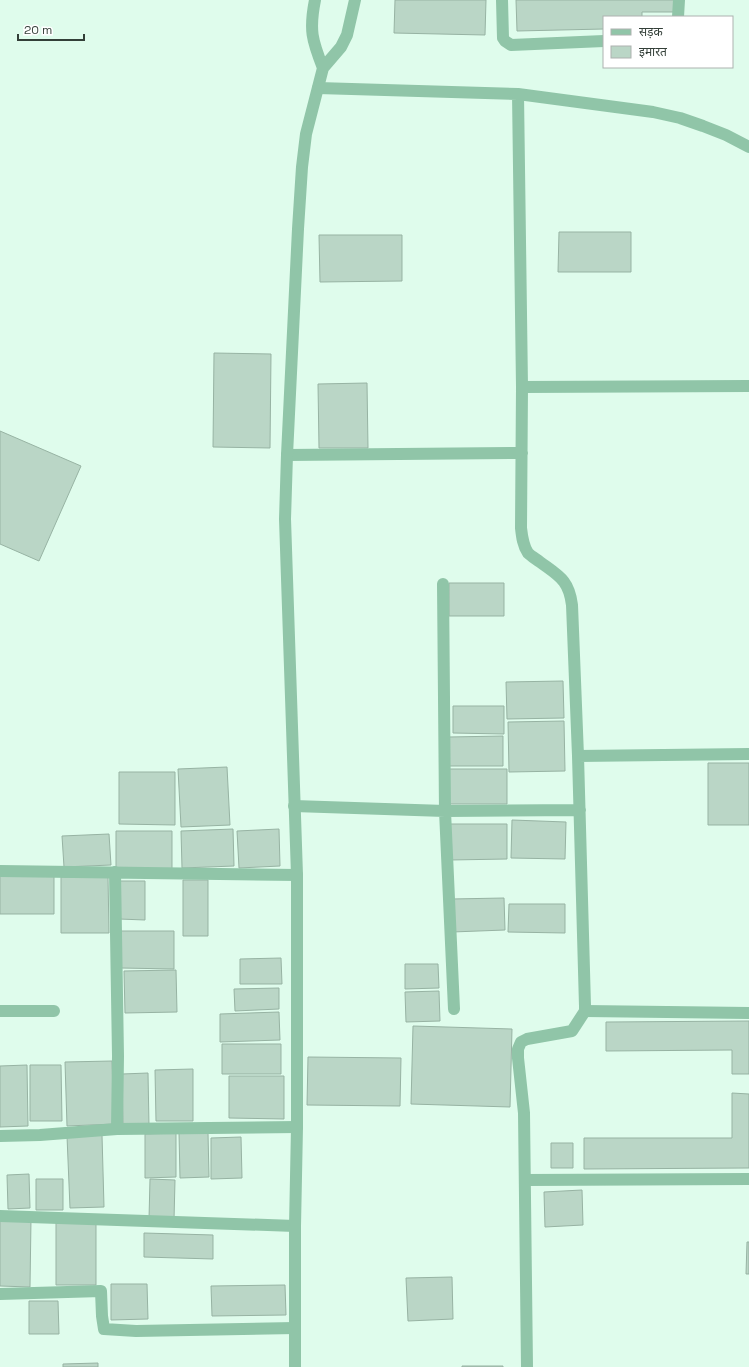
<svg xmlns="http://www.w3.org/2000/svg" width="749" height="1367" font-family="'Space Grotesk','Noto Sans Devanagari',sans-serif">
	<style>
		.building { fill: #bad6c6; stroke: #97b3a3 }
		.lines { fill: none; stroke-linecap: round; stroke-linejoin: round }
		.service { stroke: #90c5a8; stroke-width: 12 }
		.minor { stroke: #90c5a8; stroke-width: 12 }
		.tertiary { stroke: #90c5a8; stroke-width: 12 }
	</style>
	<rect width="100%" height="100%" fill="#dffcec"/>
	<path class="building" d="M395,0H486L485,35L394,33Z
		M516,0H674V12H642V17H604V29L517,31Z
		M559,232H631V272H558Z
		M319,235H402V281L320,282Z
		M214,353L271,354L270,448L213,447Z
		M367,383L368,448H319L318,384Z
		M0,431L81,466L39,561L0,544Z
		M449,583H504V616H449Z
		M563,681L564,718L507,719L506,682Z
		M453,706H504V734L453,733Z
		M564,721L565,771L509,772L508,722Z
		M503,736V766H449V737Z
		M708,763H749V825H708Z
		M227,767L230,825L181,827L178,769Z
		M448,769H507V804H448Z
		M119,772H175V825L119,824Z
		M512,820L566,822L565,859L511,858Z
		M450,824H507V859L450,860Z
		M233,829L234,866L182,868L181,831Z
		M279,829L280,866L239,868L237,831Z
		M116,831H172V870H116Z
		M109,834L111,865L64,867L62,836Z
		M54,874V914H0V875Z
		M61,877H108L109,933H61Z
		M183,880H208V936H183Z
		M120,881H145V920L119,919Z
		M504,898L505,930L452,932L451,899Z
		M509,904H565V933L508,932Z
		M121,931H174V969L121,968Z
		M281,958L282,984H240V959Z
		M405,964H438L439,988L405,989Z
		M176,970L177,1012L125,1013L124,971Z
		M279,988V1009L235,1011L234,989Z
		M439,991L440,1021L406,1022L405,992Z
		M279,1012L280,1040L220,1042V1014Z
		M749,1021V1074H732V1050L606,1051V1022Z
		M413,1026L512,1029L510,1107L411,1104Z
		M222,1044H281V1074H222Z
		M308,1057L401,1058L400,1106L307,1105Z
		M112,1061L114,1124L67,1126L65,1062Z
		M27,1065L28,1126L0,1127V1066Z
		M30,1065H61L62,1121H30Z
		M193,1069V1121H156L155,1070Z
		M148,1073L149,1126H123L122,1074Z
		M229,1076H284V1119L229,1118Z
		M732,1093L749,1094V1168L584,1169V1138H732Z
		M176,1133V1177L145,1178V1134Z
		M179,1133H208L209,1177L180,1178Z
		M102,1135L104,1207L70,1208L67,1136Z
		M241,1137L242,1178L211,1179V1138Z
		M551,1143H573V1168H551Z
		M29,1174L30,1208L8,1209L7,1175Z
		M36,1179H63V1210H36Z
		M150,1179L175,1180L174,1220L149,1219Z
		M582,1190L583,1225L545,1227L544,1192Z
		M0,1219H31L30,1287L0,1286Z
		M56,1223H96V1285H56Z
		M144,1233L213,1235V1259L144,1257Z
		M747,1242H749V1274H746Z
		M452,1277L453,1319L408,1321L406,1278Z
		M111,1284H147L148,1319L111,1320Z
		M285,1285L286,1315L212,1316L211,1286Z
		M29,1301H58L59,1334H29Z
		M98,1363V1367H63V1364Z
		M462,1366H503V1367H462Z"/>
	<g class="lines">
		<path class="service" d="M585,1011L749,1013"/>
		<path class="minor" d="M502,0L503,38L505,41L511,45L604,41
			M678,17L679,0
			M318,88L518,94L653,112L680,118L703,126L726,135L749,147
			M518,94L522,387L521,528C522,537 523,546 528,553C531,556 536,559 540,562C559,576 569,580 572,605L578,756L585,1006V1011L572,1031L527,1039L521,1042L518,1049V1058L524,1113L527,1367
			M522,387L749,386
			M287,455L522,453
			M443,584L445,811L454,1009
			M578,756L749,754
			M294,806L445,811L580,810
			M0,871L297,875
			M115,872L118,1056L117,1129
			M0,1011H54
			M0,1136L40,1135L117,1129L297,1127
			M525,1180L749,1179
			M0,1216L295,1226
			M0,1294L101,1291L102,1316L104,1329L136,1331L295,1328"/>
		<path class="tertiary" d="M315,0C309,30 312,40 323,68
			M295,1367V1226L297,1127V875L285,519L287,455L298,229L302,167L306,134L323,68L341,47L347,35L355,0"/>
	</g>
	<rect x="603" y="16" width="130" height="52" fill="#ffffff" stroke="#adb2af"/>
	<rect x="611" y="29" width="20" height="6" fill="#90c5a8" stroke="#adb2af"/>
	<text x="639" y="36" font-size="12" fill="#333f38">सड़क</text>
	<rect x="611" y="46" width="20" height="12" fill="#bad6c6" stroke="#adb2af"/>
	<text x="639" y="56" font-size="12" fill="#333f38">इमारत</text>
	<path d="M18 34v6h66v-6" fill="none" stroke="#333f38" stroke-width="2"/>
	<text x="24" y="34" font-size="12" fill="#333f38" stroke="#ffffff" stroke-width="3" paint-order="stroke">20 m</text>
</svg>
